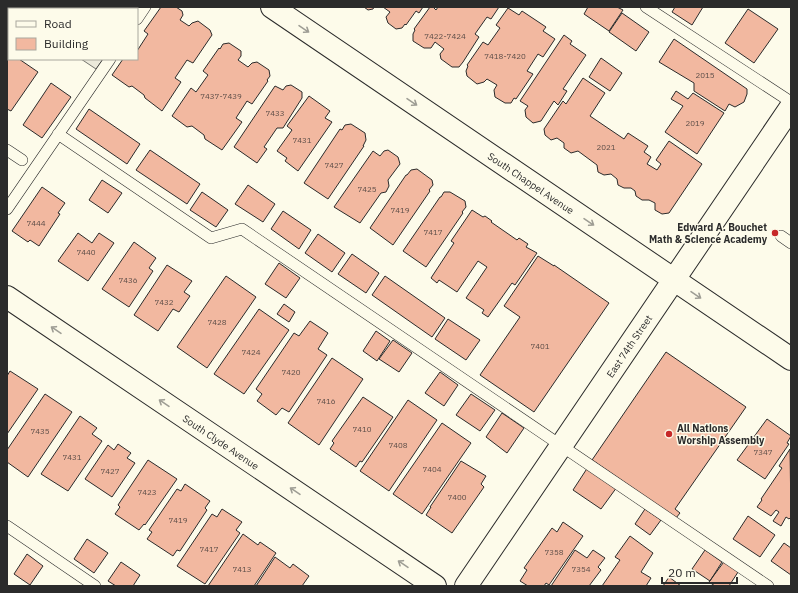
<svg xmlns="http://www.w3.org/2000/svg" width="798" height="593" font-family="'IBM Plex Sans',sans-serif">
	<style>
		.parking { fill: #eceadb; stroke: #74746e }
		.building { fill: #f2b8a0; stroke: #2b2b2b }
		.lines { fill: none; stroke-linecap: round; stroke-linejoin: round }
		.lane-casing { stroke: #2b2b2b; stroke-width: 12 }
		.street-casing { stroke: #2b2b2b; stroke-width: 24 }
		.lane { stroke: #fdfbea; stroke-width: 11 }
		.street { stroke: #fdfbea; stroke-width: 22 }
		.oneway { stroke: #9e9d94 }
		.poi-dot { fill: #c62828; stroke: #fdfbea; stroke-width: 1.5 }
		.labels { text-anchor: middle; stroke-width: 3; stroke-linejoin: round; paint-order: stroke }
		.number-label { font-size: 8px; fill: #5d4e48 }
		.street-label { font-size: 10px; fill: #2b2b2b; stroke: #fdfbea }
		.poi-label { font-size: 10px; font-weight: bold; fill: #2b2b2b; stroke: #fdfbea; text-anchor: end }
	</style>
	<rect width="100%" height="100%" fill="#fdfbea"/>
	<path class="parking" d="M7,7H138L136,9H9V11L7,10Z
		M81,59H103L96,69Z"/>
	<path class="building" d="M161,7H176L182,11L183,15L180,20L189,26L192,23L198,21L210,30L212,35L193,63L187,60L175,78L181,82L162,111L145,98L144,95L132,86L129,87L112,75L123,59H137V51L148,34L144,31Z
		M364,7H374L373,9L368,10Z
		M383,7H423L419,13L416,11L406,25L405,24L402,28L396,29L388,23L386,17L390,12Z
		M430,7H433L436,10L438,7H499L491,19L487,17L475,34L479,37L463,62L459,67H452L441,59L440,54L444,49L435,42L431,48H424L413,41V34L415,30L414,29Z
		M588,7H617L623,10L609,31L584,14Z
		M675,7H703L692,25L672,12Z
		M508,8L519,15L522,11L546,27L543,31L555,39L543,57L538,54L527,71L533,74L516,99L514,98L511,103H505L495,97L494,90L497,85L487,79L484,82L477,84L467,76L466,71L468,66L467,65L483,42L488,45L500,28L496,25Z
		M748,9L778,29L754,63L725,43Z
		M622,13L649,32L636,51L609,32Z
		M564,35L572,41L570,44L586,55L563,89L567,91L558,105L554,101L541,121L533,123L526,117L525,110L528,106L520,101Z
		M674,39L747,89V94L744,102L735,107L729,104L725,111L694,91V83L659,62Z
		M229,43L241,51V56L238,60L248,67L252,63L257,62L269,70L270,76L267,80L268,81L252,104L247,101L236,118L242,122L222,150L205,139L204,135L192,126L187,127L172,116L191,88L196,92L208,75L203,71L219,48L220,49L223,44Z
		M7,51L9,52V59H19L38,72L11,111L7,109Z
		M601,58L622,73L610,91L589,77Z
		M583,78L605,93L590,116L624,139L628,133L648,146L644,152L651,157L647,164L657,170L661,164L656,160L669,141L702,164L669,213L662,214L655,210V203L649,200H642L636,196L635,191L631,188H624L618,185L617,179L611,174L604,175L598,172L597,165L578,151L571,153L564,148V143L557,138L551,140L545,135L544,129L563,101L566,104Z
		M51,83L71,97L42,138L23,125Z
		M291,85L302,92V98L283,128H277L264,147L267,149L257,163L234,147L275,86L283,90L286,86Z
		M676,91L688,99L693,93L724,113L697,154L665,132L683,106L671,99Z
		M309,96L330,111L325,118L332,122L298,171L285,161L287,158L277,151L292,130L287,126Z
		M89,109L140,144L127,164L76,129Z
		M351,124L365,133L366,140L363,146H364L328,199L304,183L340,129L342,130L345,125Z
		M150,150L200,184L187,204L136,170Z
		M388,150L398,157L400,164L388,180L389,186L386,192L381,193L360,223L334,207L373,151L380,156L384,151Z
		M417,169L432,180L433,185L429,190L430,191L393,245L370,228L406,175H407L411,170Z
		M102,180L122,193L108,213L89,200Z
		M248,185L275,204L263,222L235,204Z
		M42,187L65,203L58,213L60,214L39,246L30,240L28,242L12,231Z
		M202,192L228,210L216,227L190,210Z
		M444,192H450L465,201L466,207L462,212L463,213L426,267L403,251L440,197H441Z
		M472,210L483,217L485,216L492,221L491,222L517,240L519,238L528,244L526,247L537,253L515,285L512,283L488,317L482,313L484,310L466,298L487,267L478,261L457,292L439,280L437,283L431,278L454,243L451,241Z
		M283,211L311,230L299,249L271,229Z
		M78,233L92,243L99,233L114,243L88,281L58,261Z
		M318,234L345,253L332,272L305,253Z
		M134,242L156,258L149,268L153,271L129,307L102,289Z
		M352,254L379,273L366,293L338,274Z
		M538,256L554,266V265L609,303L534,412L480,375L520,317L504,306Z
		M279,263L300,278L286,298L265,284Z
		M167,265L192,281L184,292L190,296L179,312L173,309L158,331L134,315Z
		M226,276L256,297L207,368L177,347Z
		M385,276L445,318L432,337L372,295Z
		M284,304L295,312L289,322L277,314Z
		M259,309L289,330L244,394L214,374Z
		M448,319L480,340L466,360L435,339Z
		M310,321L328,333L318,349L327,355L289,412L282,408L276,415L257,401L262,394L256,389L294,333L299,336Z
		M376,331L390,341L377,361L363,351Z
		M393,340L412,353L399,372L379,359Z
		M666,352L746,407L675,509L680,513L676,518L592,460Z
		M332,358L363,379L319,445L288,423Z
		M10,371L38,389L7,434V376Z
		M440,372L458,385L444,406L425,393Z
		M45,394L72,412L28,477L7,462V450Z
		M471,394L495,410L480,431L456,415Z
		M363,397L393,417L362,462L360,461L356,467L330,449L334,443L332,441Z
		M408,400L437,420L389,491L360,471Z
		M502,413L524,428L507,453L486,437Z
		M80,416L97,428L92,434L102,441L68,491L41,474Z
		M767,419L791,436L787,443L789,444L765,479L737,460Z
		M442,423L471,443L422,514L393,494Z
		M118,444L131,453L127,458L135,463L112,497L85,479L108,445L114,450Z
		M790,449L791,517L789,519L786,517L781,526L773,521L779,512L776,510L771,516L757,507L762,500L761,499L782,468L779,466Z
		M148,460L177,479L145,525L144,524L139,530L115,514L120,507L118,505Z
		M461,461L486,476L481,484L484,487L452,533L426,515L431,507H430Z
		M588,467L617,487L601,509L573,490Z
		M185,484L210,501L205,508L207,510L180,551L177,550L173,556L147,539L152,532L149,530L177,489L181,491Z
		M222,509L242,522L236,530L240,533L205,584L177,566L212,514L217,517Z
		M645,509L661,520L650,535L635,524Z
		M748,516L775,535L760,557L733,539Z
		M563,522L583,536L549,585L546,583L544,586H528L520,581L527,570L524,568L552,528L557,532Z
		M243,534L258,545L260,542L276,553L254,586H208Z
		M630,536L653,553L641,572L651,578L646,586H602L620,560L615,557Z
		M87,539L108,553L94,573L74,559Z
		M784,543L791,548V575L771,561Z
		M575,550L587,558L593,550L605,558L598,567L601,570L589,586H551Z
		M705,550L722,562L710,581L692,569Z
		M27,554L43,566L30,585L14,574Z
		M275,557L290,568L293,564L309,576L302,586H256Z
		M726,559L740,569L729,586H715L709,582Z
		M121,562L140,575L133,586H116L108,581Z
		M669,577L681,586H663Z"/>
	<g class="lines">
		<g class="lane-casing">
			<path id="lane" d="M646,7L791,102
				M137,19L145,7
				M58,134L211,238L242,229L768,586
				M7,150L22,160
				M7,209L110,59
				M781,236L791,243
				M7,526L95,586"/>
		</g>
		<g class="street-casing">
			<path id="street" d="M272,7L791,359
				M7,297L435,586
				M466,586L791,107"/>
		</g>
		<use href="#lane" class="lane"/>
		<use href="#street" class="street"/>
	</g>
	<defs><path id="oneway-shaft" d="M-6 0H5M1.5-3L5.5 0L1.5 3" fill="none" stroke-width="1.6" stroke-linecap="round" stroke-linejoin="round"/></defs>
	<g class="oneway">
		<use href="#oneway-shaft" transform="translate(304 29) rotate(34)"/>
		<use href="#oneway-shaft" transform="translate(412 102) rotate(34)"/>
		<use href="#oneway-shaft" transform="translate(589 222) rotate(34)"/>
		<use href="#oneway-shaft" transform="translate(696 295) rotate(34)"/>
		<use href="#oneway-shaft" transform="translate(56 330) rotate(-146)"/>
		<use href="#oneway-shaft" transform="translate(164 403) rotate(-146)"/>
		<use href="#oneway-shaft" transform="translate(295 491) rotate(-146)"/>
		<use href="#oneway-shaft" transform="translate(403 564) rotate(-146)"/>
	</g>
	<g class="poi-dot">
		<circle cx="775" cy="233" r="4"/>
		<circle cx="669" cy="434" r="4"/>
	</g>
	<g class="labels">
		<g class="number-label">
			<text x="445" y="39">7422-7424</text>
			<text x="505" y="59">7418-7420</text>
			<text x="705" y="78">2015</text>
			<text x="221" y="99">7437-7439</text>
			<text x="275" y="116">7433</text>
			<text x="695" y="126">2019</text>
			<text x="302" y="143">7431</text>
			<text x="606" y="150">2021</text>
			<text x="334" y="168">7427</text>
			<text x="367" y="192">7425</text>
			<text x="400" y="213">7419</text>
			<text x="36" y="226">7444</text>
			<text x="433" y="235">7417</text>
			<text x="86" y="255">7440</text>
			<text x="128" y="283">7436</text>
			<text x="164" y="305">7432</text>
			<text x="217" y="325">7428</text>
			<text x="540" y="349">7401</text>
			<text x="251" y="355">7424</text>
			<text x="291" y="375">7420</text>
			<text x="326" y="404">7416</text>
			<text x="362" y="432">7410</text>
			<text x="40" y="434">7435</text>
			<text x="398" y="448">7408</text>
			<text x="763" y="455">7347</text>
			<text x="72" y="460">7431</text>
			<text x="432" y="472">7404</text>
			<text x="110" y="474">7427</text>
			<text x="147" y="495">7423</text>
			<text x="457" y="500">7400</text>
			<text x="178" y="523">7419</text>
			<text x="209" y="552">7417</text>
			<text x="554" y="555">7358</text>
			<text x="242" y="572">7413</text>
			<text x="581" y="572">7354</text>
		</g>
		<g class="street-label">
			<text transform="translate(531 183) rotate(34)" y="4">South Chappel Avenue</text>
			<text transform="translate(629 346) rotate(-56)" y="4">East 74th Street</text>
			<text transform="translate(221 442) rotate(34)" y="4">South Clyde Avenue</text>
		</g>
		<g class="poi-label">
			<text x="767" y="231">Edward A. Bouchet<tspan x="767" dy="12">Math &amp; Science Academy</tspan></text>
			<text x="677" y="432" text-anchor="start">All Nations<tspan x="677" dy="12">Worship Assembly</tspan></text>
		</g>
	</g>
	<rect width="798" height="593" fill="none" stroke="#2b2b2b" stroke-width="16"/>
	<rect x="8" y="8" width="130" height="52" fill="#fdfbea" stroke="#a9a89e"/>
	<rect x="16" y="21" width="20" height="6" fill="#fdfbea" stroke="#a9a89e"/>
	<text x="44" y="28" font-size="12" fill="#2b2b2b">Road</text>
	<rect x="16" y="38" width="20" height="12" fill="#f2b8a0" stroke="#a9a89e"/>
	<text x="44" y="48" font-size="12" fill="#2b2b2b">Building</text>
	<path d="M662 577v6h75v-6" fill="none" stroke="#2b2b2b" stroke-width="2"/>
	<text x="668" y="577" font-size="12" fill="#2b2b2b" stroke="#fdfbea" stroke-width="3" paint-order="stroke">20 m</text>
</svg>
